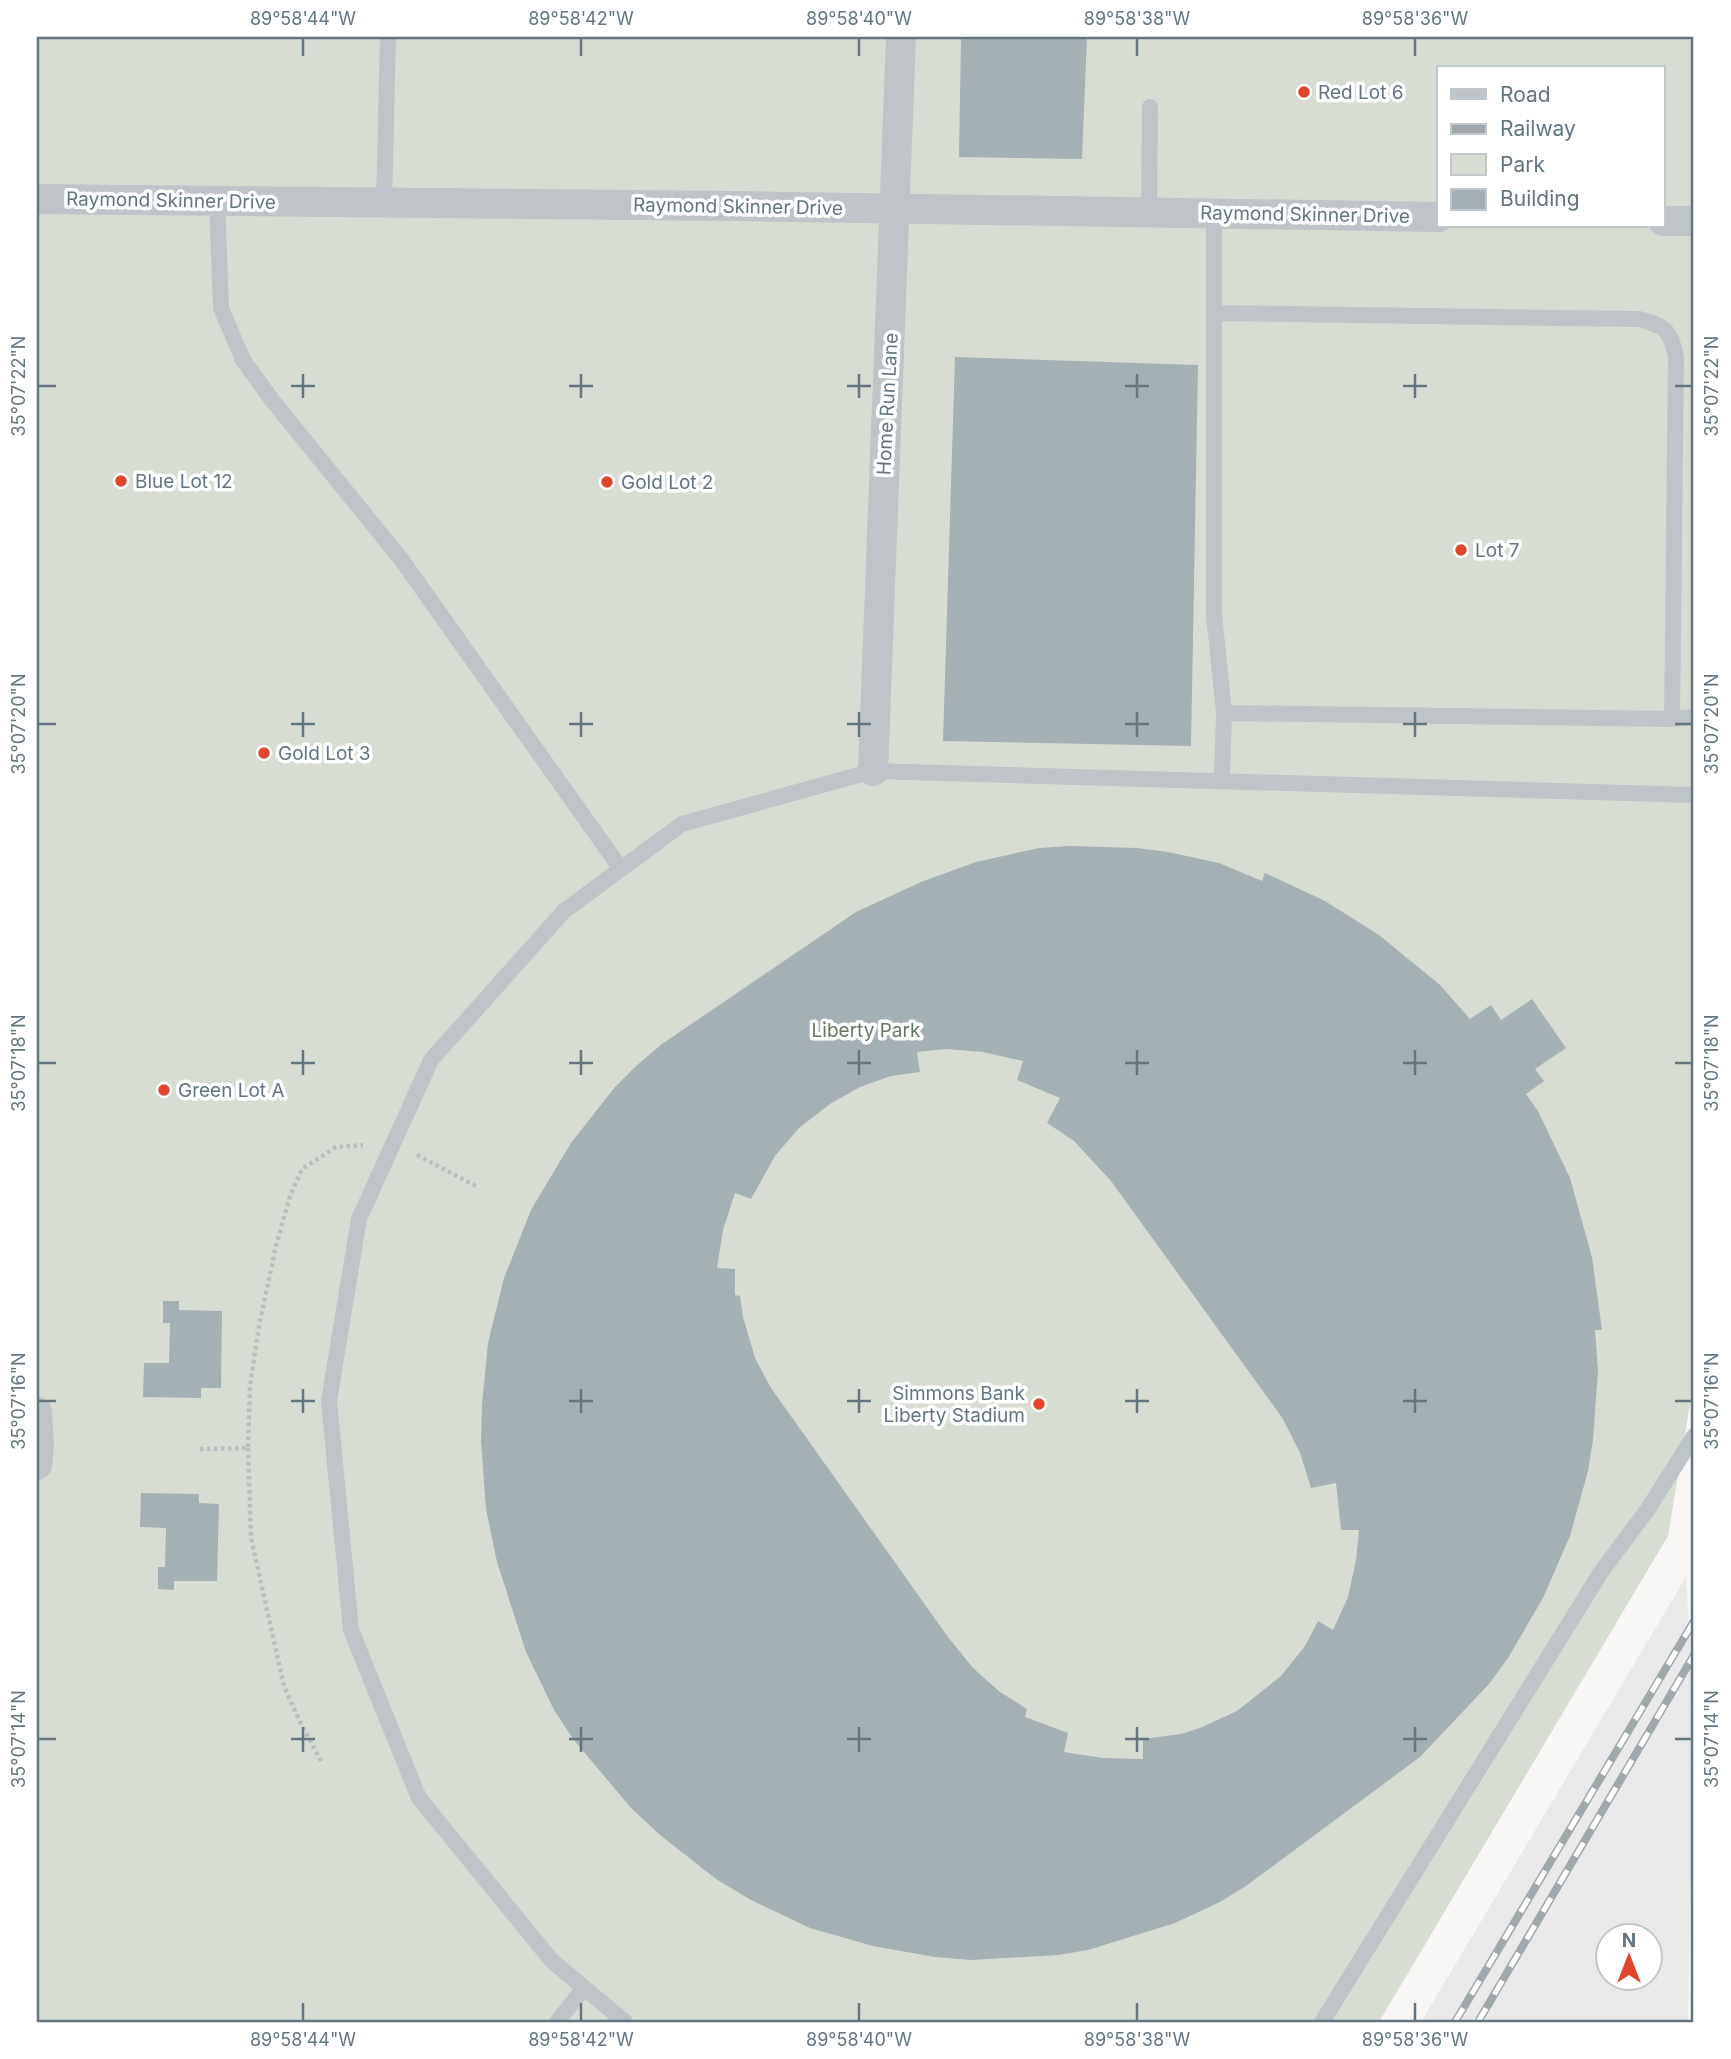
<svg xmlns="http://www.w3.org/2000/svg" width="1731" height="2059" font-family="Inter,sans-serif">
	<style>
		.built { fill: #e8e9e8; fill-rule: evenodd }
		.green { fill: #d8ddd4; fill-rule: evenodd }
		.building { fill: #a5b0b4; fill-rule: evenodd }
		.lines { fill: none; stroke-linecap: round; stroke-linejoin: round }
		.path { stroke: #bbbec0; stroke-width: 4.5; stroke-dasharray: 3.5 3.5; stroke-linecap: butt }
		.service { stroke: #bec4c7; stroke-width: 16 }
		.minor { stroke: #bec4c7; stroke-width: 30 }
		.rail-casing { stroke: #a0a8ac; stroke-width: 8 }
		.rail { stroke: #fff; stroke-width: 5; stroke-dasharray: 16; stroke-linecap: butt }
		.ticks { fill: none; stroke: #63767f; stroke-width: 2.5 }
		.poi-dot { fill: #e1452b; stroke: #fff; stroke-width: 2.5 }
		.labels { text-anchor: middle; stroke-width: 7; stroke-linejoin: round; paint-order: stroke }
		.poi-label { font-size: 19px; fill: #63767f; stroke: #fff; text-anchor: start }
		.street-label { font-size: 19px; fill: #63767f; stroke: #fff }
		.park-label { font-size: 19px; fill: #677862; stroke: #fff }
		.neatline { fill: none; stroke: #63767f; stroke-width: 2.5 }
		.ticks-label { font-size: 18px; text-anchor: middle; fill: #63767f }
	</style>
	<rect width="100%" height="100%" fill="#f8f7f5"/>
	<path class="built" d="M1686,1577L1694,1712L1688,2022H1421ZM1608,1937H1650V1979H1608Z"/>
	<path class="green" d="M37,37H1694V1380L1668,1536L1379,2022H37ZM1439,68H1663V226H1439Z"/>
	<path class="building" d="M961,37H1087L1082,159L959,157Z
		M955,357L1198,365L1191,746L943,741Z
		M1070,846L1137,848L1168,852L1219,863L1262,881L1265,873L1325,901L1379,935L1440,985L1470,1019L1491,1005L1501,1020L1532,999L1566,1048L1535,1069L1544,1081L1526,1094L1538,1111L1570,1178L1592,1257L1602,1330H1595L1598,1371L1593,1440L1588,1471L1570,1536L1543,1598L1508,1658L1489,1684L1420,1757L1246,1886L1220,1902L1175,1923L1088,1950L1058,1955L971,1960L935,1957L873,1946L810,1928L751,1900L716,1879L660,1835L631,1808L573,1739L554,1710L526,1652L497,1562L486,1509L481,1441L482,1405L488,1343L504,1278L531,1210L571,1143L615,1087L636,1066L662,1044L856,912L921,882L976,862L1039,848ZM946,1049L983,1052L1023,1061L1017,1080L1060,1098L1047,1123L1074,1141L1111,1181L1283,1419L1300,1453L1311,1488L1336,1483L1341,1530H1359L1356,1560L1348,1597L1333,1630L1318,1621L1305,1646L1281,1676L1237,1711L1200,1728L1181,1734L1143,1739V1759L1103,1758L1064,1752L1068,1733L1025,1717L1027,1709L1000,1692L973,1668L948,1637L771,1388L755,1358L743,1317L740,1296L735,1295V1269L717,1268L723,1230L735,1193L751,1199L775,1156L799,1128L830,1104L860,1087L891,1076L920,1072L917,1052Z
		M163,1301H179V1310L222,1311L221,1388H201V1398L143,1397L144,1363H169L170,1323H163Z
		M141,1493L199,1494V1503L219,1504L217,1581H174V1590L158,1589V1567H165L166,1528L140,1527Z"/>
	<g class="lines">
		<path class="path" d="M417,1155L478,1187
			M248,1448L251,1538L284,1686L300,1722L321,1761
			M200,1449L248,1448L250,1386L259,1326L276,1246L290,1196L302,1169L336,1147L363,1145"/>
		<path class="service" d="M217,200L221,308L243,360L272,400L401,559L621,869
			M384,202L388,37
			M1149,212L1150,107
			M1214,213V614L1224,713L1672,719L1694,717
			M1214,313L1639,319C1666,326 1670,330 1676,357L1672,719
			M1222,781L1224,713
			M557,2022L584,1988
			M625,2022L552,1961L419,1798L351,1630L329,1401L359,1219L431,1060L564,911L682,824L873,771L1694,795
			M1322,2022L1601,1572L1648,1509L1694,1436"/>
		<path class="minor" d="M37,199L738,206L1439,217
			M1663,221H1694
			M873,771L901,37
			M37,1412L39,1445L37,1465"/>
		<g class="rail-casing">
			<path id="rail" d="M1455,2022L1694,1621
				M1478,2022L1694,1655"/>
		</g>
		<use href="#rail" class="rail"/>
	</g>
	<path class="ticks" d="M303,38V56M581,38V56M859,38V56M1137,38V56M1415,38V56M303,374V398M581,374V398M859,374V398M1137,374V398M1415,374V398M38,386H56M291,386H315M569,386H593M847,386H871M1125,386H1149M1403,386H1427M1675,386H1692M303,712V737M581,712V737M859,712V737M1137,712V737M1415,712V737M38,724H56M291,724H315M569,724H593M847,724H871M1125,724H1149M1403,724H1427M1675,724H1692M303,1050V1075M581,1050V1075M859,1050V1075M1137,1050V1075M1415,1050V1075M38,1063H56M291,1063H315M569,1063H593M847,1063H871M1125,1063H1149M1403,1063H1427M1675,1063H1692M303,1389V1413M581,1389V1413M859,1389V1413M1137,1389V1413M1415,1389V1413M38,1401H56M291,1401H315M569,1401H593M847,1401H871M1125,1401H1149M1403,1401H1427M1675,1401H1692M303,1727V1752M581,1727V1752M859,1727V1752M1137,1727V1752M1415,1727V1752M38,1739H56M291,1739H315M569,1739H593M847,1739H871M1125,1739H1149M1403,1739H1427M1675,1739H1692M303,2003V2021M581,2003V2021M859,2003V2021M1137,2003V2021M1415,2003V2021"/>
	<g class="poi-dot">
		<circle cx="1304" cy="92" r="7"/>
		<circle cx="121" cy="481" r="7"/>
		<circle cx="607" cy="482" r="7"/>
		<circle cx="1461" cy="550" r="7"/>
		<circle cx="264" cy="753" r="7"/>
		<circle cx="164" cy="1090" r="7"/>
		<circle cx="1039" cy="1404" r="7"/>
	</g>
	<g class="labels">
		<g class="poi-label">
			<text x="1318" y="99">Red Lot 6</text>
			<text x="135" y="488">Blue Lot 12</text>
			<text x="621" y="489">Gold Lot 2</text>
			<text x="1475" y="557">Lot 7</text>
			<text x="278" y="760">Gold Lot 3</text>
			<text x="178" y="1097">Green Lot A</text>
			<text x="1025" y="1400" text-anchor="end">Simmons Bank<tspan x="1025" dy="22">Liberty Stadium</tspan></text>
		</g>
		<g class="street-label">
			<text transform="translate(171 200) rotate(1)" y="7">Raymond Skinner Drive</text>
			<text transform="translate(738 206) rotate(1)" y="7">Raymond Skinner Drive</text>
			<text transform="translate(1305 214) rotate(1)" y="7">Raymond Skinner Drive</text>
			<text transform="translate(887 404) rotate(-87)" y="7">Home Run Lane</text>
		</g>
		<g class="park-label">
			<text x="866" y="1037">Liberty Park</text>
		</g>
	</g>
	<rect width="1731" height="2059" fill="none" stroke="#ffffff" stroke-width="77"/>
	<rect x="1437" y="66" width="228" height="161" fill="#ffffff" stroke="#c1c8cc" stroke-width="2"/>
	<rect x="1451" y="89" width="35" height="10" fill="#bec4c7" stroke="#c1c8cc" stroke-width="2"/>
	<text x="1500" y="102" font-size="21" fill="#63767f">Road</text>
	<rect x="1451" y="124" width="35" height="10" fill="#a0a8ac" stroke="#c1c8cc" stroke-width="2"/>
	<text x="1500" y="136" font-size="21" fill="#63767f">Railway</text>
	<rect x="1451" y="154" width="35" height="21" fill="#d8ddd4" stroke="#c1c8cc" stroke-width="2"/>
	<text x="1500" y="172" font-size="21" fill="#63767f">Park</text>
	<rect x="1451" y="189" width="35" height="21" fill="#a5b0b4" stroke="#c1c8cc" stroke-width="2"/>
	<text x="1500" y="206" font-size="21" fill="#63767f">Building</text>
	<g transform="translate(1629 1957)"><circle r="33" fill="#ffffff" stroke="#c1c8cc" stroke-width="2"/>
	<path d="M0-5L12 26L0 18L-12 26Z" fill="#e1452b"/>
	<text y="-10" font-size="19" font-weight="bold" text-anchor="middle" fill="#63767f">N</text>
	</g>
	<rect x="38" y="38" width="1654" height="1983" class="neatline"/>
	<g class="ticks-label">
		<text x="303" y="25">89°58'44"W</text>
		<text x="581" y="25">89°58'42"W</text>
		<text x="859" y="25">89°58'40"W</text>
		<text x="1137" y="25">89°58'38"W</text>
		<text x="1415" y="25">89°58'36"W</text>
		<text transform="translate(19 386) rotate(-90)" y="6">35°07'22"N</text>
		<text transform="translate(1712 386) rotate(-90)" y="6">35°07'22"N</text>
		<text transform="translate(19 724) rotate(-90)" y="6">35°07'20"N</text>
		<text transform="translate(1712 724) rotate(-90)" y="6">35°07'20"N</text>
		<text transform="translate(19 1063) rotate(-90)" y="6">35°07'18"N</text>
		<text transform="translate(1712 1063) rotate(-90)" y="6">35°07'18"N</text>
		<text transform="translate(19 1401) rotate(-90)" y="6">35°07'16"N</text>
		<text transform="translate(1712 1401) rotate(-90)" y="6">35°07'16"N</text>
		<text transform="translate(19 1739) rotate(-90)" y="6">35°07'14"N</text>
		<text transform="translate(1712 1739) rotate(-90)" y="6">35°07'14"N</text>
		<text x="303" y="2046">89°58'44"W</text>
		<text x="581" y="2046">89°58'42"W</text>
		<text x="859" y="2046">89°58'40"W</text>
		<text x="1137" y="2046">89°58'38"W</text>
		<text x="1415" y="2046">89°58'36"W</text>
	</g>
</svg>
